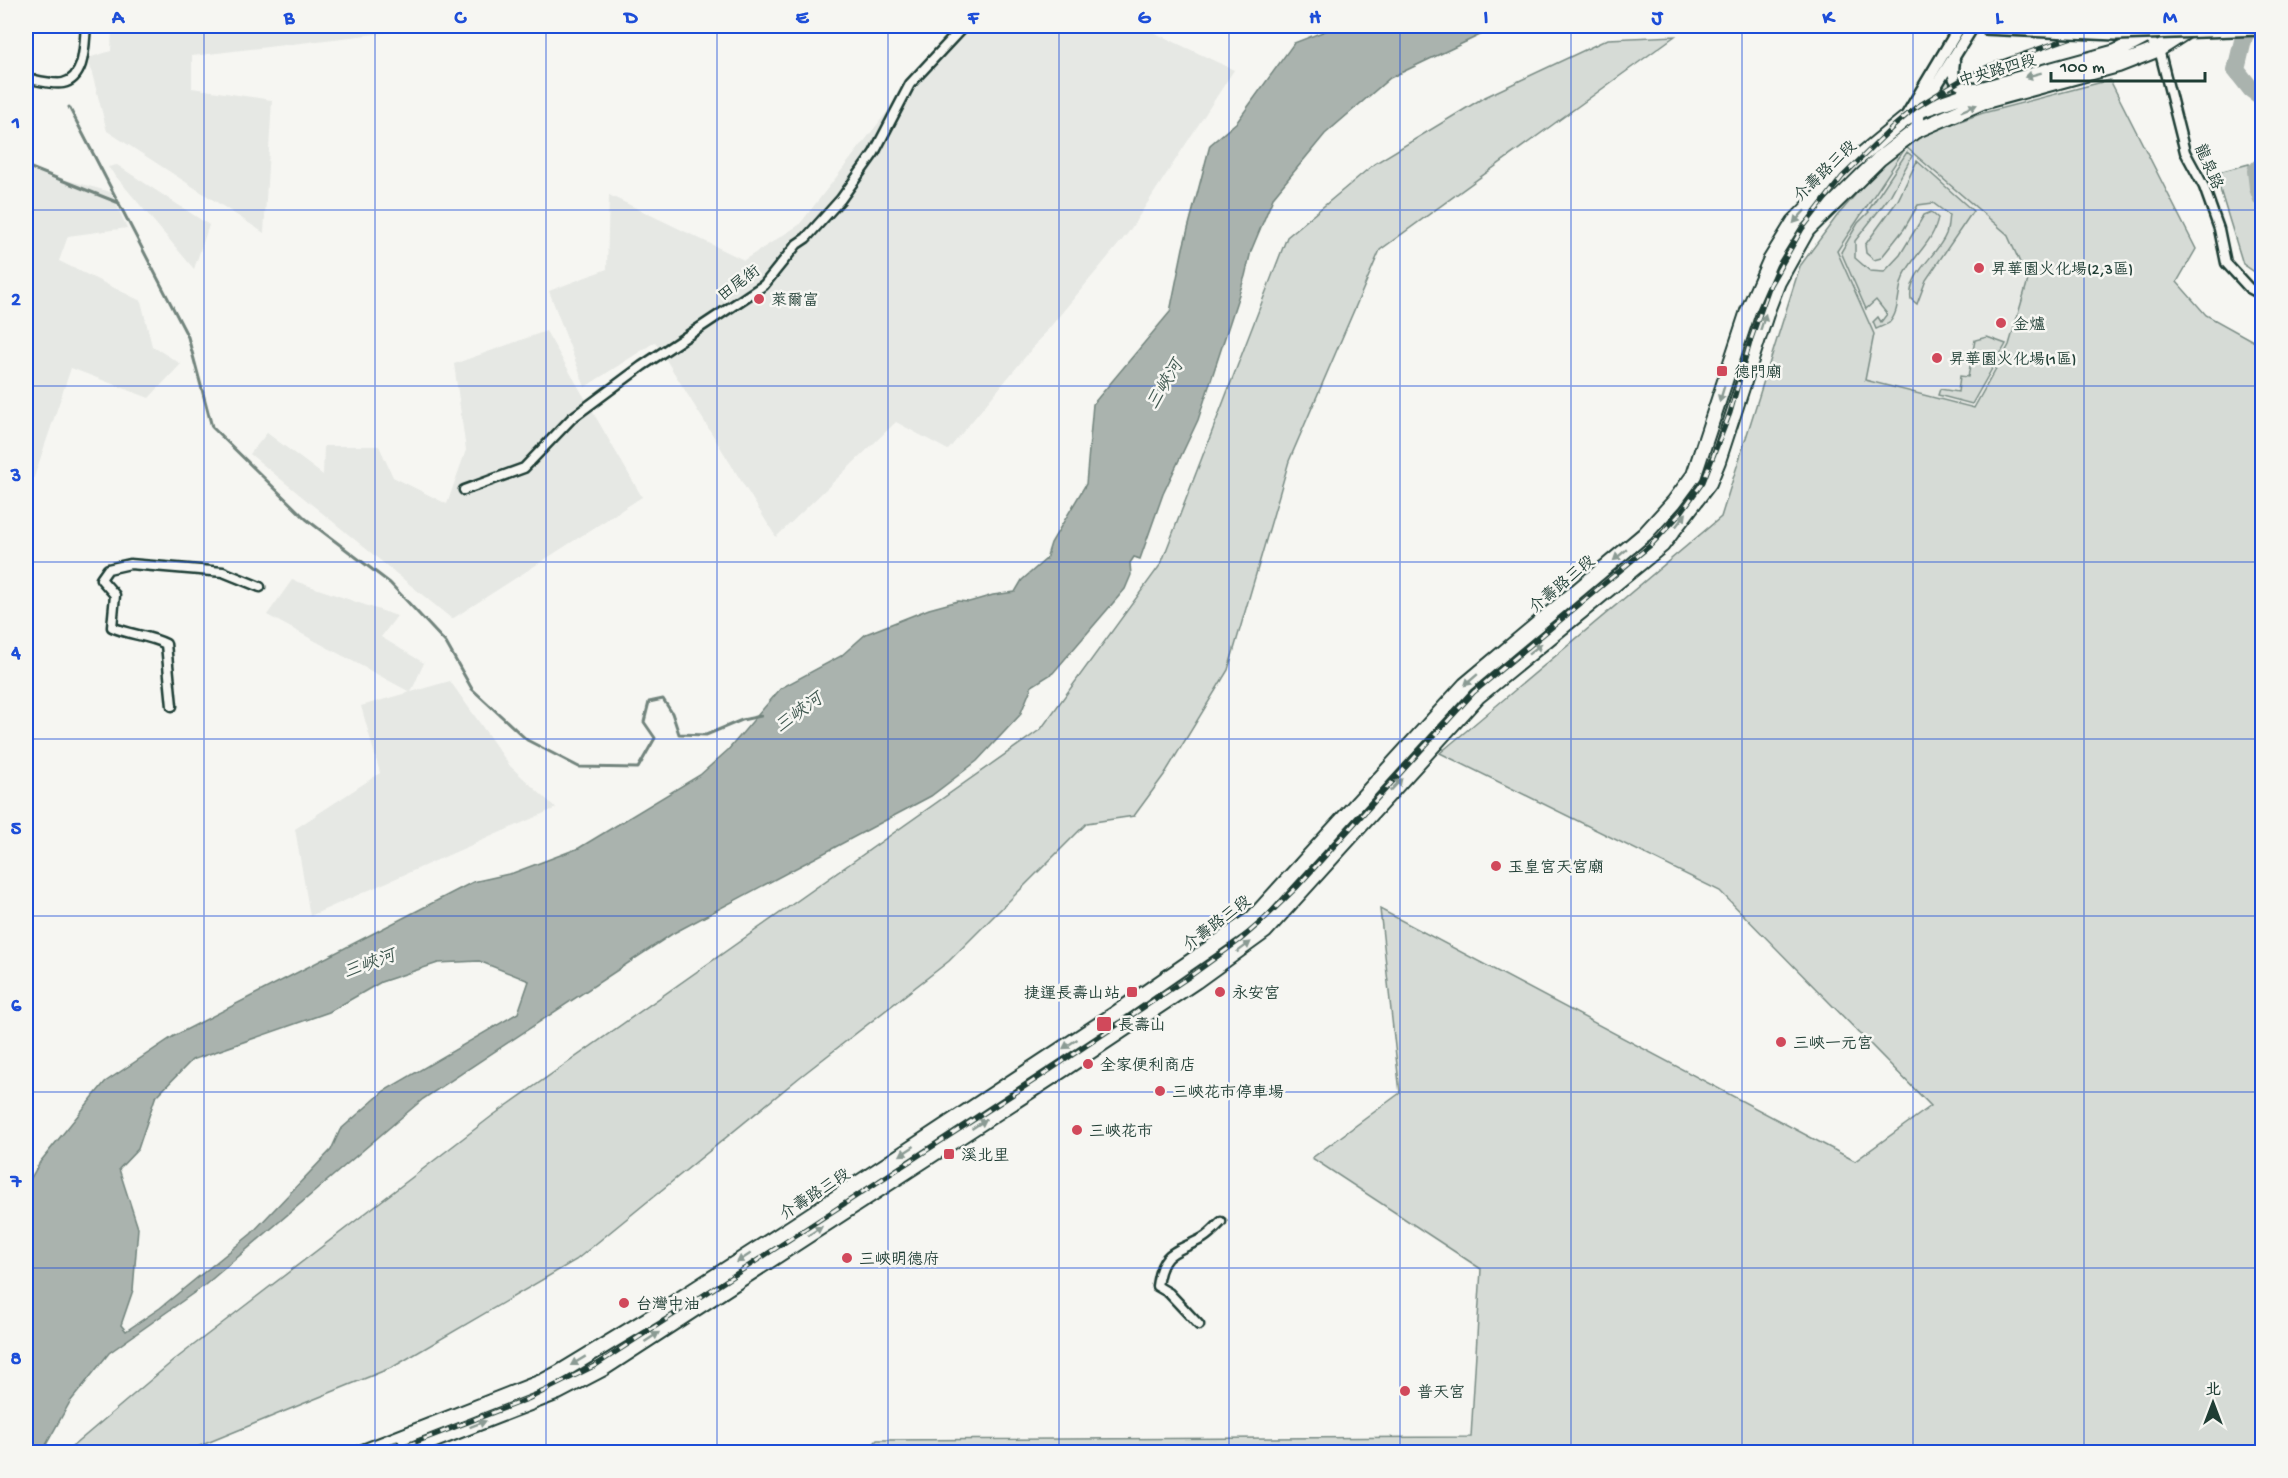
<svg xmlns="http://www.w3.org/2000/svg" width="2288" height="1478" font-family="'Gochi Hand','LXGW WenKai TC',sans-serif">
	<style>
		.built { fill: #e6e8e4 }
		.green { fill: #d6dbd6; stroke: #7a8c85; stroke-width: 1.5; fill-rule: evenodd }
		.water { fill: #aab3ae; stroke: #72847d; stroke-width: 1.5; fill-rule: evenodd }
		.lines { fill: none; stroke-linecap: round; stroke-linejoin: round }
		.stream { stroke: #72847d; stroke-width: 3 }
		.river { stroke: #aab3ae; stroke-width: 18 }
		.minor-casing { stroke: #1f3d34; stroke-width: 13 }
		.tertiary-casing { stroke: #1f3d34; stroke-width: 15 }
		.primary-casing { stroke: #1f3d34; stroke-width: 18 }
		.minor { stroke: #f6f6f2; stroke-width: 8 }
		.tertiary { stroke: #f6f6f2; stroke-width: 10 }
		.primary { stroke: #f6f6f2; stroke-width: 14 }
		.rail-casing { stroke: #1f3d34; stroke-width: 5 }
		.rail { stroke: #f6f6f2; stroke-width: 3; stroke-dasharray: 9; stroke-linecap: butt }
		.motorway-bridge-casing { stroke: #1f3d34; stroke-width: 20; stroke-linecap: butt }
		.motorway-bridge { stroke: #f6f6f2; stroke-width: 15 }
		.oneway { fill: #8a9a93 }
		.grid { fill: none; stroke: #1d4ed8; stroke-width: 1.5; stroke-opacity: 0.55 }
		.poi-dot { fill: #d1495b; stroke: #f6f6f2; stroke-width: 2 }
		.labels { text-anchor: middle; stroke-width: 5; stroke-linejoin: round; paint-order: stroke }
		.street-label { font-size: 16px; fill: #1f3d34; stroke: #f6f6f2 }
		.poi-label { font-size: 16px; fill: #1f3d34; stroke: #f6f6f2; text-anchor: start }
		.water-label { font-size: 18px; font-style: italic; fill: #425a52; stroke: #f6f6f2 }
		.neatline { fill: none; stroke: #1d4ed8; stroke-width: 2 }
		.grid-label { font-size: 20px; text-anchor: middle; font-weight: bold; fill: #1d4ed8 }
	</style>
	<rect width="100%" height="100%" fill="#f6f6f2"/>
	<filter id="ink" filterUnits="userSpaceOnUse"><feTurbulence type="fractalNoise" baseFrequency=".0167" numOctaves="2"/><feDisplacementMap in="SourceGraphic" scale="12" xChannelSelector="R" yChannelSelector="G"/><feConvolveMatrix kernelMatrix="1 2 1 2 8 2 1 2 1" color-interpolation-filters="sRGB"/></filter>
	<g filter="url(#ink)">
		<path class="built" d="M112,26H442L192,56V88L272,100L264,233L107,131L88,58L111,51Z
			M954,26H1140L1234,70L1128,233L948,450L896,422L776,537L655,342L585,387L549,291L607,269L609,195L744,260L799,225Z
			M1906,147L2007,234L2028,280L2009,345L1974,408L1865,380L1874,334L1837,251Z
			M117,165L209,225L194,269L108,167Z
			M26,169L111,192L127,228L68,236L59,261L141,301L152,346L181,364L149,398L71,368L31,486L26,485Z
			M546,331L642,497L452,619L250,454L267,433L323,475L324,446H379L393,477L447,504L466,450L454,364Z
			M292,580L397,616L381,637L424,663L411,692L450,681L510,766L556,808L310,916L295,829L380,773L361,706L410,692L267,615Z"/>
		<path class="green" d="M1675,36L1380,250L1289,461L1228,670L1164,775L1134,816L1087,823L949,961L800,1077L576,1260L393,1367L185,1452H66L173,1361L492,1116L1041,729L1161,564L1287,237L1374,164L1483,98L1608,39Z
			M1948,78L1958,89L1934,97Z
			M2110,80L2196,249L2177,282L2206,315L2262,346V1452H866L877,1440L1471,1437L1481,1269L1312,1158L1400,1093L1380,909L1855,1161L1931,1106L1720,891L1440,753L1721,517L1800,266L1837,216L1882,164L1914,137L1983,113ZM1906,147L2007,234L2028,280L2009,345L1974,408L1865,380L1874,334L1837,251Z
			M1907,152L1912,156L1890,196L1855,241V258L1870,271L1884,272L1900,255L1924,215L1931,212L1938,218C1934,242 1912,256 1903,278C1897,292 1900,312 1889,323C1886,325 1880,327 1876,329L1873,322L1878,317L1881,322L1887,314L1876,300L1866,309L1841,252L1858,223L1869,212L1868,211Z
			M1917,161L1973,211L1926,280L1917,304L1911,299C1907,274 1938,255 1946,234C1948,228 1948,221 1949,215L1933,203L1918,205L1904,229L1881,258L1874,260L1866,253L1865,245L1898,200Z
			M2249,164L2262,216V277L2243,264L2215,173Z
			M1987,337L2006,344L1972,404L1938,395L1940,389L1958,392L1960,376L1968,377L1975,340Z"/>
		<path class="water" d="M1338,26H1499L1390,78L1325,134L1274,196L1251,251L1245,276L1198,420L1163,494L1140,559L1134,557L1130,563L1131,575L1125,589L1053,673L1032,686L1020,715L977,761L931,796L672,934L423,1099L205,1285L109,1353L70,1402L42,1452H26V1187L40,1162L105,1082L174,1036L473,882L513,873L579,848L700,775L728,750L781,688L841,656L866,634L929,609L958,601L969,602L993,595L1015,592L1022,580L1046,559L1051,543L1086,484L1093,404L1170,312L1183,248L1210,145L1237,122L1294,43ZM479,961L529,981L518,1013L384,1091L340,1130L331,1150L251,1234L160,1308L126,1331L121,1325L133,1290L138,1228L119,1169L138,1149L155,1098L192,1060L329,1012L381,982L438,963Z"/>
		<g class="lines">
			<path class="stream" d="M69,107L188,337L212,427L306,519L390,583L446,643L472,689L527,740L579,767L638,768L655,738L644,722L649,702L663,699L672,713L679,734L706,735L742,720L761,716
				M26,166L119,203"/>
			<path class="river" d="M2251,26L2244,36L2236,70L2251,89L2262,97
				M2262,165L2256,171L2258,188L2262,199"/>
			<g class="minor-casing">
				<path id="minor" d="M2147,37L2159,49L2185,152L2204,187L2219,229L2226,263L2249,288L2262,295
					M26,78C36,80 53,85 63,83C86,78 84,43 86,26
					M464,490L524,468L572,418L642,366L764,285L797,244L806,238L841,199L874,153L910,84L964,26
					M172,706L166,644C149,635 129,635 112,627L115,595L101,579L108,569L130,564L223,572L260,587
					M1199,1325L1169,1293L1157,1286C1162,1249 1176,1253 1203,1238C1210,1234 1216,1227 1221,1222"/>
			</g>
			<g class="tertiary-casing">
				<path id="tertiary" d="M1954,61C1951,80 1956,88 1976,89
					M1904,120L1960,26
					M1915,131L1921,110L1973,26"/>
			</g>
			<g class="primary-casing">
				<path id="primary" d="M363,1452L544,1381L559,1373L666,1308L795,1225L1115,1014L1252,919L1465,685L1645,534L1674,502L1694,475L1748,311L1770,261L1794,222L1853,162L1904,120L1921,110L1982,89L2116,52L2160,29
					M404,1452L558,1392L604,1368L1064,1069L1196,981L1265,931L1478,696L1662,545L1709,483L1718,461L1768,308L1778,282L1807,230L1879,159L1915,131L1982,102L2118,65L2159,49L2190,29"/>
			</g>
			<use href="#minor" class="minor"/>
			<use href="#tertiary" class="tertiary"/>
			<use href="#primary" class="primary"/>
			<g class="rail-casing">
				<path id="rail" d="M372,1452L397,1443
					M390,1452L528,1399L596,1365L1038,1078L1189,977L1240,940L1262,921L1296,888L1474,692L1652,544L1680,514L1703,482L1730,413L1751,339L1770,285L1802,229L1842,177L1894,126L1915,108L1966,77L1990,66L2104,26"/>
			</g>
			<use href="#rail" class="rail"/>
			<g class="motorway-bridge-casing">
				<path id="motorway-bridge" d="M1983,26L2116,32L2262,27"/>
			</g>
			<use href="#motorway-bridge" class="motorway-bridge"/>
		</g>
		<defs><path id="oneway-solid" d="M-6-.8H1V-3.2L6.5 0L1 3.2V.8H-6Z" transform="scale(1.5)"/></defs>
		<g class="oneway">
			<use href="#oneway-solid" transform="translate(2033 75) rotate(165)"/>
			<use href="#oneway-solid" transform="translate(1969 108) rotate(-23)"/>
			<use href="#oneway-solid" transform="translate(1799 217) rotate(132)"/>
			<use href="#oneway-solid" transform="translate(1763 322) rotate(-72)"/>
			<use href="#oneway-solid" transform="translate(1722 394) rotate(107)"/>
			<use href="#oneway-solid" transform="translate(1681 520) rotate(-52)"/>
			<use href="#oneway-solid" transform="translate(1620 555) rotate(140)"/>
			<use href="#oneway-solid" transform="translate(1535 649) rotate(-39)"/>
			<use href="#oneway-solid" transform="translate(1471 680) rotate(139)"/>
			<use href="#oneway-solid" transform="translate(1396 785) rotate(-47)"/>
			<use href="#oneway-solid" transform="translate(1244 947) rotate(-37)"/>
			<use href="#oneway-solid" transform="translate(1070 1044) rotate(147)"/>
			<use href="#oneway-solid" transform="translate(979 1124) rotate(-33)"/>
			<use href="#oneway-solid" transform="translate(907 1151) rotate(147)"/>
			<use href="#oneway-solid" transform="translate(815 1231) rotate(-33)"/>
			<use href="#oneway-solid" transform="translate(744 1258) rotate(147)"/>
			<use href="#oneway-solid" transform="translate(652 1337) rotate(-33)"/>
			<use href="#oneway-solid" transform="translate(578 1361) rotate(149)"/>
			<use href="#oneway-solid" transform="translate(478 1424) rotate(-21)"/>
		</g>
	</g>
	<path class="grid" d="M204,26V1452M375,26V1452M546,26V1452M717,26V1452M888,26V1452M1059,26V1452M1229,26V1452M1400,26V1452M1571,26V1452M1742,26V1452M1913,26V1452M2084,26V1452M26,210H2262M26,386H2262M26,562H2262M26,739H2262M26,916H2262M26,1092H2262M26,1268H2262"/>
	<g class="poi-dot">
		<circle cx="1979" cy="268" r="6"/>
		<circle cx="759" cy="299" r="6"/>
		<circle cx="2001" cy="323" r="6"/>
		<circle cx="1937" cy="358" r="6"/>
		<rect x="1716" y="365" width="12" height="12" rx="3"/>
		<circle cx="1496" cy="866" r="6"/>
		<rect x="1126" y="986" width="12" height="12" rx="3"/>
		<circle cx="1220" cy="992" r="6"/>
		<rect x="1096" y="1016" width="16" height="16" rx="3"/>
		<circle cx="1781" cy="1042" r="6"/>
		<circle cx="1088" cy="1064" r="6"/>
		<circle cx="1160" cy="1091" r="6"/>
		<circle cx="1077" cy="1130" r="6"/>
		<rect x="943" y="1148" width="12" height="12" rx="3"/>
		<circle cx="847" cy="1258" r="6"/>
		<circle cx="624" cy="1303" r="6"/>
		<circle cx="1405" cy="1391" r="6"/>
	</g>
	<g class="labels">
		<g class="street-label">
			<text transform="translate(1997 69) rotate(-16)" y="6">中央路四段</text>
			<text transform="translate(2210 166) rotate(66)" y="6">龍泉路</text>
			<text transform="translate(1824 170) rotate(-44)" y="6">介壽路三段</text>
			<text transform="translate(738 282) rotate(-37)" y="6">田尾街</text>
			<text transform="translate(1561 583) rotate(-40)" y="6">介壽路三段</text>
			<text transform="translate(1216 922) rotate(-37)" y="6">介壽路三段</text>
			<text transform="translate(814 1193) rotate(-33)" y="6">介壽路三段</text>
		</g>
		<g class="poi-label">
			<text x="1991" y="274">昇華園火化場(2,3區)</text>
			<text x="771" y="305">萊爾富</text>
			<text x="2013" y="329">金爐</text>
			<text x="1949" y="364">昇華園火化場(1區)</text>
			<text x="1734" y="377">德門廟</text>
			<text x="1508" y="872">玉皇宮天宮廟</text>
			<text x="1120" y="998" text-anchor="end">捷運長壽山站</text>
			<text x="1232" y="998">永安宮</text>
			<text x="1118" y="1030">長壽山</text>
			<text x="1793" y="1048">三峽一元宮</text>
			<text x="1100" y="1070">全家便利商店</text>
			<text x="1172" y="1097">三峽花市停車場</text>
			<text x="1089" y="1136">三峽花市</text>
			<text x="961" y="1160">溪北里</text>
			<text x="859" y="1264">三峽明德府</text>
			<text x="636" y="1309">台灣中油</text>
			<text x="1417" y="1397">普天宮</text>
		</g>
		<g class="water-label">
			<text transform="translate(1164 384) rotate(-59)" y="6">三峽河</text>
			<text transform="translate(798 712) rotate(-36)" y="6">三峽河</text>
			<text transform="translate(369 963) rotate(-20)" y="6">三峽河</text>
		</g>
	</g>
	<rect width="2288" height="1478" fill="none" stroke="#f6f6f2" stroke-width="66"/>
	<g transform="translate(2213 1403)" stroke="#f6f6f2" stroke-width="4.5" paint-order="stroke">
	<path d="M0-4.5L10 22L0 15L-10 22Z" fill="#1f3d34"/>
	<text y="-9" font-size="16" font-weight="bold" text-anchor="middle" fill="#1f3d34">北</text>
	</g>
	<path d="M2051 72v9h154v-9" fill="none" stroke="#1f3d34" stroke-width="3"/>
	<text x="2060" y="72" font-size="18" fill="#1f3d34" stroke="#f6f6f2" stroke-width="4.5" paint-order="stroke">100 m</text>
	<rect x="33" y="33" width="2222" height="1412" class="neatline"/>
	<g class="grid-label">
		<text x="118" y="23">A</text>
		<text x="289" y="23">B</text>
		<text x="460" y="23">C</text>
		<text x="631" y="23">D</text>
		<text x="802" y="23">E</text>
		<text x="973" y="23">F</text>
		<text x="1144" y="23">G</text>
		<text x="1315" y="23">H</text>
		<text x="1486" y="23">I</text>
		<text x="1657" y="23">J</text>
		<text x="1828" y="23">K</text>
		<text x="1999" y="23">L</text>
		<text x="2170" y="23">M</text>
		<text x="16" y="128">1</text>
		<text x="16" y="305">2</text>
		<text x="16" y="481">3</text>
		<text x="16" y="658">4</text>
		<text x="16" y="834">5</text>
		<text x="16" y="1011">6</text>
		<text x="16" y="1187">7</text>
		<text x="16" y="1364">8</text>
	</g>
</svg>
